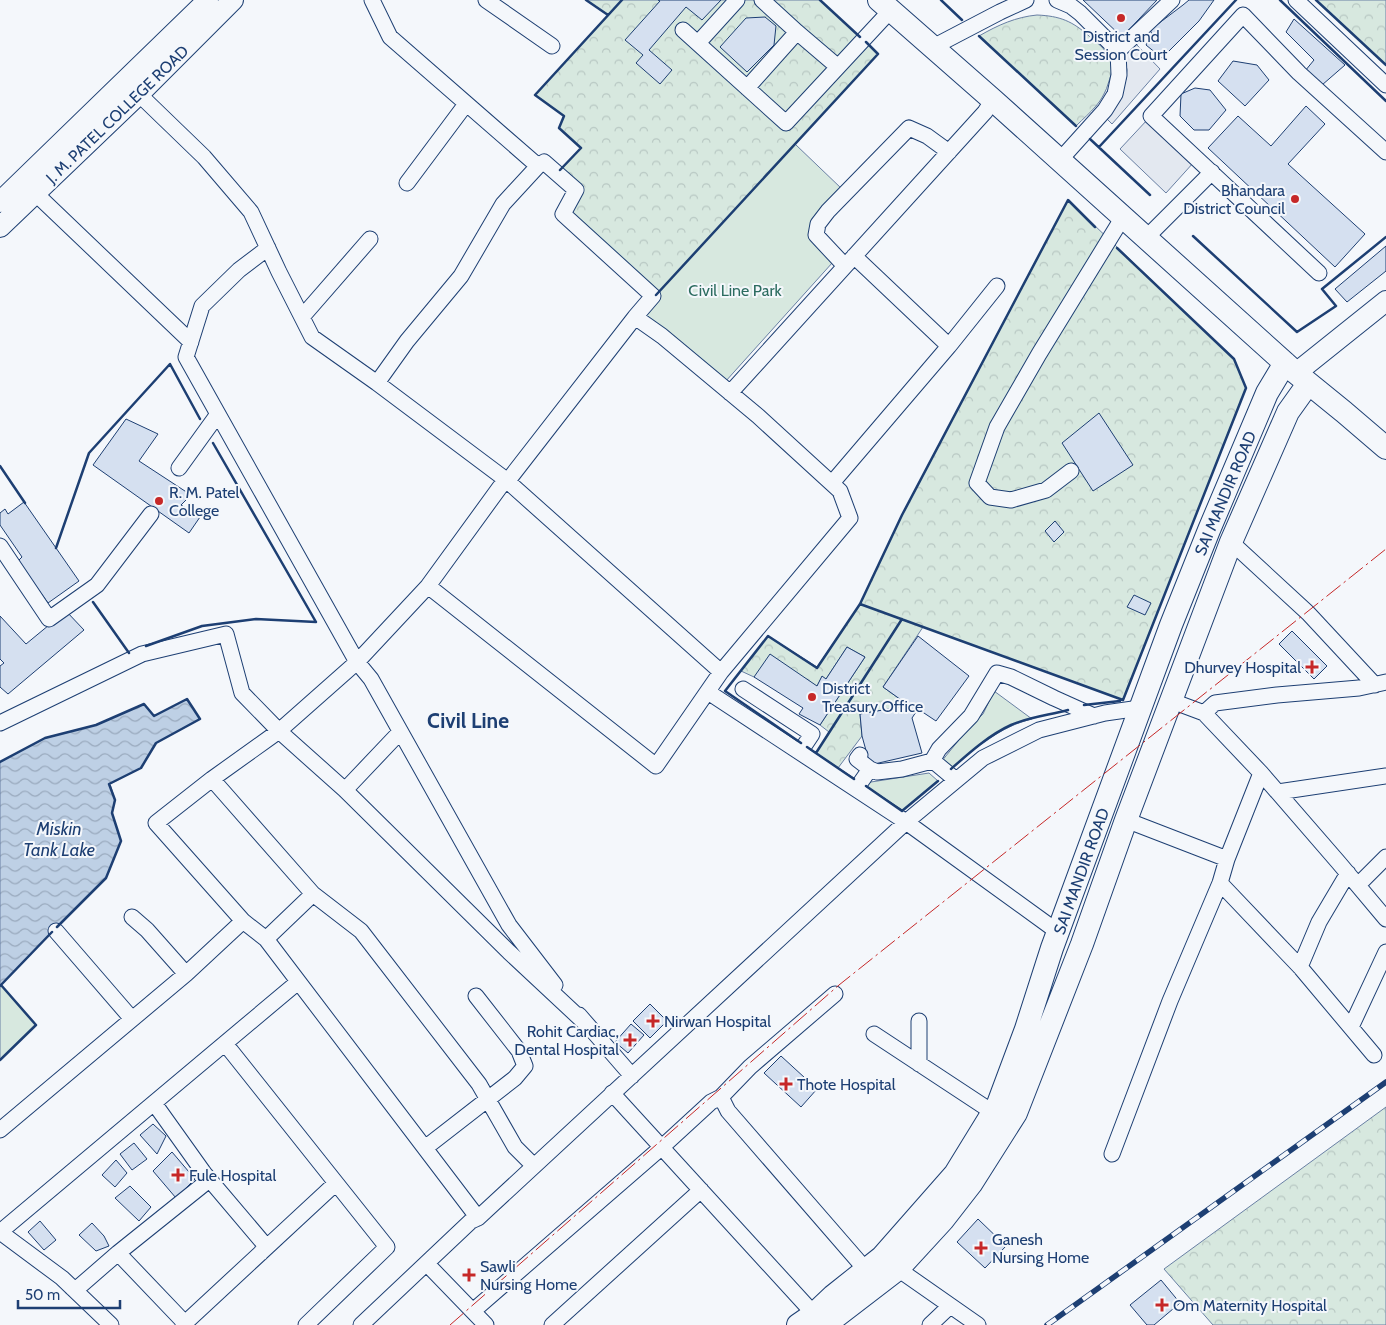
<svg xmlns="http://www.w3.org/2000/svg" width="1386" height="1325" font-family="Cabin,sans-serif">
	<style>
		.forest { fill: url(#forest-crowns); stroke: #687fa3 }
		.park { fill: #d7e8df; stroke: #687fa3 }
		.parking { fill: #e3e8f0; stroke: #687fa3 }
		.water { fill: url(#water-waves); stroke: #687fa3 }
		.building { fill: #d5e0f0; stroke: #1d3f73 }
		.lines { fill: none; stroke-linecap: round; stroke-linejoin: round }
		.minor-casing { stroke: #1d3f73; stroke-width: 17 }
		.major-casing { stroke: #1d3f73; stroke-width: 22 }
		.highway-casing { stroke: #1d3f73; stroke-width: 24 }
		.minor { stroke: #f4f7fb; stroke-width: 15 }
		.major { stroke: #f4f7fb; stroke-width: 20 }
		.highway { stroke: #f4f7fb; stroke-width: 22 }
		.rail-casing { stroke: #1d3f73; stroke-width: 5.5 }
		.rail { stroke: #f4f7fb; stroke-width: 4; stroke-dasharray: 11; stroke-linecap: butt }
		.wall { stroke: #1d3f73; stroke-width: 2.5 }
		.power { stroke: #c62828; stroke-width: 1; stroke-dasharray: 18 4 2.5 4; stroke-linecap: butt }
		.poi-dot { fill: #c62828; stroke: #f4f7fb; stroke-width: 2 }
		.labels { text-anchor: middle; stroke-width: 4; stroke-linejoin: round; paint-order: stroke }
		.poi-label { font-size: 16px; fill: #1d3f73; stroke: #f4f7fb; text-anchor: start }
		.street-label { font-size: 16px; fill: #1d3f73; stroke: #f4f7fb }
		.park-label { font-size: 16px; fill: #2c6c60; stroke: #f4f7fb }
		.water-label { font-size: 18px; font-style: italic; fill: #1d3f73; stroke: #f4f7fb }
		.district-label { font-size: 21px; font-weight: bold; fill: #1d3f73; stroke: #f4f7fb }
	</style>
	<defs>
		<pattern id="forest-crowns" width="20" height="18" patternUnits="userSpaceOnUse" patternTransform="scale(1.25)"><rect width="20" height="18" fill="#d7e8df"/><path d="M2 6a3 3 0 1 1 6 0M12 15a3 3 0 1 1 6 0" fill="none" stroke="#b8c8c3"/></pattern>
		<pattern id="water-waves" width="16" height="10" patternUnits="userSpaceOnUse" patternTransform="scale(1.25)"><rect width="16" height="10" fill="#bed0e5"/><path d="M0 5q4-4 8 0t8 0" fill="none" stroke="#9aaabe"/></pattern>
	</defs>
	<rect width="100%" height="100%" fill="#f4f7fb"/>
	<path class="forest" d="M586,0H820L878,54L655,296L565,214L577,190L559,171L581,148L559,128L564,116L535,95L608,15Z
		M1316,0H1386V65Z
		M1037,15C1060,16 1072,21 1089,36C1096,42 1106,49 1110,58C1113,66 1112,73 1109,81C1103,103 1091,111 1076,126L979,36C998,25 1016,17 1037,15Z
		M1068,200L1234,359L1246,388L1123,700L923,627L883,687L904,702L900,707L860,714L862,736L838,768L816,753L829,732L820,725L865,657L847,647L826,679L822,677L817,686L754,677L741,671L768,636L817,667L860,604L902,515Z
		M1386,1107V1325H1213L1164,1269Z"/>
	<path class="park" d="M795,144L842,189L817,217L833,262L725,382L644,315L655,296Z
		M994,691L1032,719C1001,726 975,748 951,769L941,762L967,730L983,714Z
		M929,773L938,781L902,811L866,786L871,782Z
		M1,985L36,1025L0,1060V986Z"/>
	<path class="parking" d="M1136,44L1160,69L1112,124L1105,117L1123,88L1126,79L1127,70L1124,55Z
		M1148,119L1194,162L1166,193L1120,149Z"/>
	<path class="water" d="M187,699L200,719L156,743L141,768L110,784L115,800L112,813L121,841L106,878L49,935L0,986V762L45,738L96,725L144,704L154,716Z"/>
	<path class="building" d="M658,0H721L702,20L686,7L649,50L672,70L660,84L636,63L643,55L625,40L660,1Z
		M1083,0H1157L1122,37Z
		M1189,0H1214L1199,21L1162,58L1146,45L1152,34L1150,30L1183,5Z
		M765,17L776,26L774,45L747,72L720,47L746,18Z
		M1294,19L1345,65L1322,85L1305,71L1314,60L1286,32Z
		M1233,61L1257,65L1269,80L1245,106L1218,81Z
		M1195,88L1210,90L1226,110L1209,130H1194L1180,116L1181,94Z
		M1306,106L1325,124L1288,164L1365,234L1335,267L1208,148L1238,116L1271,146Z
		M1386,246V271L1347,302L1335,289Z
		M1099,413L1133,465L1093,491L1062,443Z
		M126,419L158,434L139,461L191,495L181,505L200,517L189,533L93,465Z
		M24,502L79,581L48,603L18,561L22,557L0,525V513L5,509L8,514Z
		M1055,521L1064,532L1054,542L1045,531Z
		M1134,595L1151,603L1145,615L1127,607Z
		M66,611L84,630L8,694L0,687V666L4,663L0,659V616L26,644Z
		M1292,631L1327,666L1314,679L1279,644Z
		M918,636L969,676L936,721L918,709L912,718L922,753L870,765L862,736L860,714L900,707L904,702L883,687Z
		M847,647L865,657L820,725L799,714L803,708L754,677L770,654L817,686L822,676L826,679Z
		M650,1004L667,1021L650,1038L633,1021Z
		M631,1024L644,1035L628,1053L615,1042Z
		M781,1056L817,1089L801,1107L764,1073Z
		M153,1124L166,1136L157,1154L140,1135Z
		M134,1143L147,1159L132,1170L120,1154Z
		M172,1152L195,1179L176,1198L153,1171Z
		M116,1160L127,1173L115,1187L102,1175Z
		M130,1186L151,1207L139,1221L115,1198Z
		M978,1219L1006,1246L985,1268L957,1242Z
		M40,1221L56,1240L44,1250L28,1232Z
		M92,1223L104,1236L109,1246L96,1251L79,1235Z
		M1161,1280L1180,1303L1154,1325H1147L1130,1305Z"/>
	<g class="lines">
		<g class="minor-casing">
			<path id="minor" d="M372,0L390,37L538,166L544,162L576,190L563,214L653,296L635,317
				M486,0L552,46
				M762,0L797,32L838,67
				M1057,0L1071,6L1080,13L1118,51
				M1296,0L1386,85
				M683,30L786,123L891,10
				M698,43L737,0
				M933,47L1000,12L1026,0
				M747,88L797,32
				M140,93L145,100L204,157L251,212L279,272L312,337L377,383L505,479L721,672
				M1060,160L1105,110L1115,94L1119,75L1118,51L1172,0
				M407,183L466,104
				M35,193L191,342
				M1146,238L1212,172
				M268,248L239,270L202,306L186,357L357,662L428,586L500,487L510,478L635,317L662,336L758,416L840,491L850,518L721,672L656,766L428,586
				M845,266L816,235L818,224L828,211L909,128L927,136L949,152
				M1319,273L1151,116L1243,15L1299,73L1386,152
				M302,317L370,239
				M949,346L997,286
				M377,383L407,341L461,276L503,204L538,166
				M730,393L985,112L993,100
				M179,468L218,414
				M1071,471L1046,490L1011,500L990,497L977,483L997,427L1039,354L1123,217
				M832,483L949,346L854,256
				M1231,542L1308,613L1375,685
				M0,546L49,619L97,585L151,514
				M743,689L812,734L800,752
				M708,692L906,822L1058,932
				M1172,701L1204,713L1261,773L1339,863L1386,919
				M1204,713L1215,703L1277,695L1359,688L1386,682
				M0,723L142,654L226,634L242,693L279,731L357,662L371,679L509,925L555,985
				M860,755L857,759L870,769
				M932,760L956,780
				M212,779L156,823L243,921
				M856,789L870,769L877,772L902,769L932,761L939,749L971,716L997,673L1011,677L1054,698L1094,716
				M345,790L400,732
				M1278,792L1386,776
				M1126,820L1227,859
				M1220,883L1300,967L1374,1055
				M1358,885L1386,857
				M313,894L361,931L479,1084L515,1147L534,1166
				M132,917L147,930L186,974
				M56,931L132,1019
				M1300,967L1319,922L1348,873
				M579,1015L632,1076
				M919,1021V1064
				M584,1022L509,952L345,790L279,731L212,779L313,894L266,939L478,1218L906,822L983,758L1039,730L1105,713L1140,708
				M1351,1027L1386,952
				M874,1034L1000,1117
				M224,1044L231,1051L387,1247L306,1325
				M612,1093L814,1314
				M721,1097L728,1111L866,1270
				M0,1130L186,974L243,921L266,939
				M425,1148L515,1078L525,1066L519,1051L476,996
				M1112,1154L1170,1001L1220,883L1227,859L1261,773
				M204,1173L265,1245L261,1253
				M0,1232L298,982
				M0,1232L62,1278L111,1325
				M118,1253L181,1319L186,1322
				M427,1264L486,1325
				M898,1269L978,1325
				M72,1288L80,1286L118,1253L209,1180L154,1103
				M473,1311L662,1147L711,1102L721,1097L750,1067L835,994
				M183,1325L336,1183
				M361,1325L471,1221L478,1218
				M552,1325L701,1190
				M930,1325L950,1306"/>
		</g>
		<g class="major-casing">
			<path id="major" d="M0,202L208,0
				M0,227L140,93L233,0
				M1296,373L1386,301"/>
		</g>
		<g class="highway-casing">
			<path id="highway" d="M879,0L993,100L1296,373L1344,412L1386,448
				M798,1325L814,1314L833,1296L882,1257L955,1174L998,1104L1026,1029L1052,948L1171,625L1209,530L1267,393L1285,363
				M825,1325L898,1269L943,1220L971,1184L1016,1113L1082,944L1126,820L1231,542L1288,412L1308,384"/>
		</g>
		<use href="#minor" class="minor"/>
		<use href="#major" class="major"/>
		<use href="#highway" class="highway"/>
		<g class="rail-casing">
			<path id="rail" d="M1047,1325L1386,1082"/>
		</g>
		<use href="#rail" class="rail"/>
		<path class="wall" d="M586,0L608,15
			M820,0L860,37
			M941,0L962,20
			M1280,0L1386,101
			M1316,0L1386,65
			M979,36L1076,126
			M1090,139L1150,195
			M1099,147L1236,0
			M560,170L581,148L559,128L564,116L535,95L622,0
			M1193,236L1297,332L1336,306L1322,289L1386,237
			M1117,248L1234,359L1246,388L1123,700
			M656,295L878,54L866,42
			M0,466L25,503
			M56,548L89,453L170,364L200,419
			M93,602L129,653
			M860,604L1123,700
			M146,646L202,626L256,619L316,622L213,443
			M1084,705L1120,701
			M801,743L725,691L768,636L817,668L860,604L902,515L1068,200L1095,227
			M807,747L854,779
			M816,753L902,619
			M0,762L45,738L96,725L144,704L154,716L187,699L200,719L156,743L141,768L109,784L115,800L112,813L121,841L106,878L57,927
			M951,769C969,753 989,735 1011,725C1029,717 1050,715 1068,710
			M866,786L902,811L938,781
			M0,986L52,932
			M0,1060L36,1025L1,985"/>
		<path class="power" d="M450,1325L839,985L1386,549"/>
	</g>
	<g class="poi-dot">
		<circle cx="1121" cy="18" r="5"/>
		<circle cx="1295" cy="199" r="5"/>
		<circle cx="159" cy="501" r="5"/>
		<path d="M1309.5 659.5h5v5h5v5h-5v5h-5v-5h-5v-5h5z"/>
		<circle cx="812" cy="697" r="5"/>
		<path d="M650.5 1013.5h5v5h5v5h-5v5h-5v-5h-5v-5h5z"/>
		<path d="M627.5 1032.5h5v5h5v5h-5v5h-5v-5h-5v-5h5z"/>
		<path d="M783.5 1076.5h5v5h5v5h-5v5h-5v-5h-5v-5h5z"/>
		<path d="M175.5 1167.5h5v5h5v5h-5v5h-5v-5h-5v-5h5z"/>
		<path d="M978.5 1240.5h5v5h5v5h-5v5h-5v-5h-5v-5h5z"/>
		<path d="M466.5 1267.5h5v5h5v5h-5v5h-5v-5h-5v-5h5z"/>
		<path d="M1159.5 1297.5h5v5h5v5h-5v5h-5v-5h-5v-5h5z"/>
	</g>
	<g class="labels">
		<g class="poi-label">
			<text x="1121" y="42" text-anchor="middle">District and<tspan x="1121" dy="18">Session Court</tspan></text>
			<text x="1285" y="196" text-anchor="end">Bhandara<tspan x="1285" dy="18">District Council</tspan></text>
			<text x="169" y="498">R. M. Patel<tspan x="169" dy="18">College</tspan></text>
			<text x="1301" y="673" text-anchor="end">Dhurvey Hospital</text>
			<text x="822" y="694">District<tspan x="822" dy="18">Treasury Office</tspan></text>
			<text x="664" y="1027">Nirwan Hospital</text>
			<text x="619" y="1037" text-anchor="end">Rohit Cardiac,<tspan x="619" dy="18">Dental Hospital</tspan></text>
			<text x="797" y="1090">Thote Hospital</text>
			<text x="189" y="1181">Fule Hospital</text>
			<text x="992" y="1245">Ganesh<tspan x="992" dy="18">Nursing Home</tspan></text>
			<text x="480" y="1272">Sawli<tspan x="480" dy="18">Nursing Home</tspan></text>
			<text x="1173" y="1311">Om Maternity Hospital</text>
		</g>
		<g class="street-label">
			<text transform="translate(117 114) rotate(-44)" y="6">J. M. PATEL COLLEGE ROAD</text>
			<text transform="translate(1225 493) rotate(-67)" y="6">SAI MANDIR ROAD</text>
			<text transform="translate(1081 871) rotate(-70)" y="6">SAI MANDIR ROAD</text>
		</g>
		<g class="park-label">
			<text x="735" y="296">Civil Line Park</text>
		</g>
		<g class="water-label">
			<text x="59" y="835">Miskin<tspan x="59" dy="21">Tank Lake</tspan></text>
		</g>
		<g class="district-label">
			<text x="468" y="728">Civil Line</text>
		</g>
	</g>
	<path d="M18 1300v8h102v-8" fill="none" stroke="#1d3f73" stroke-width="2.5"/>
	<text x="25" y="1300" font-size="15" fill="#1d3f73" stroke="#f4f7fb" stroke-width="4" paint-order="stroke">50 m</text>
</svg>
